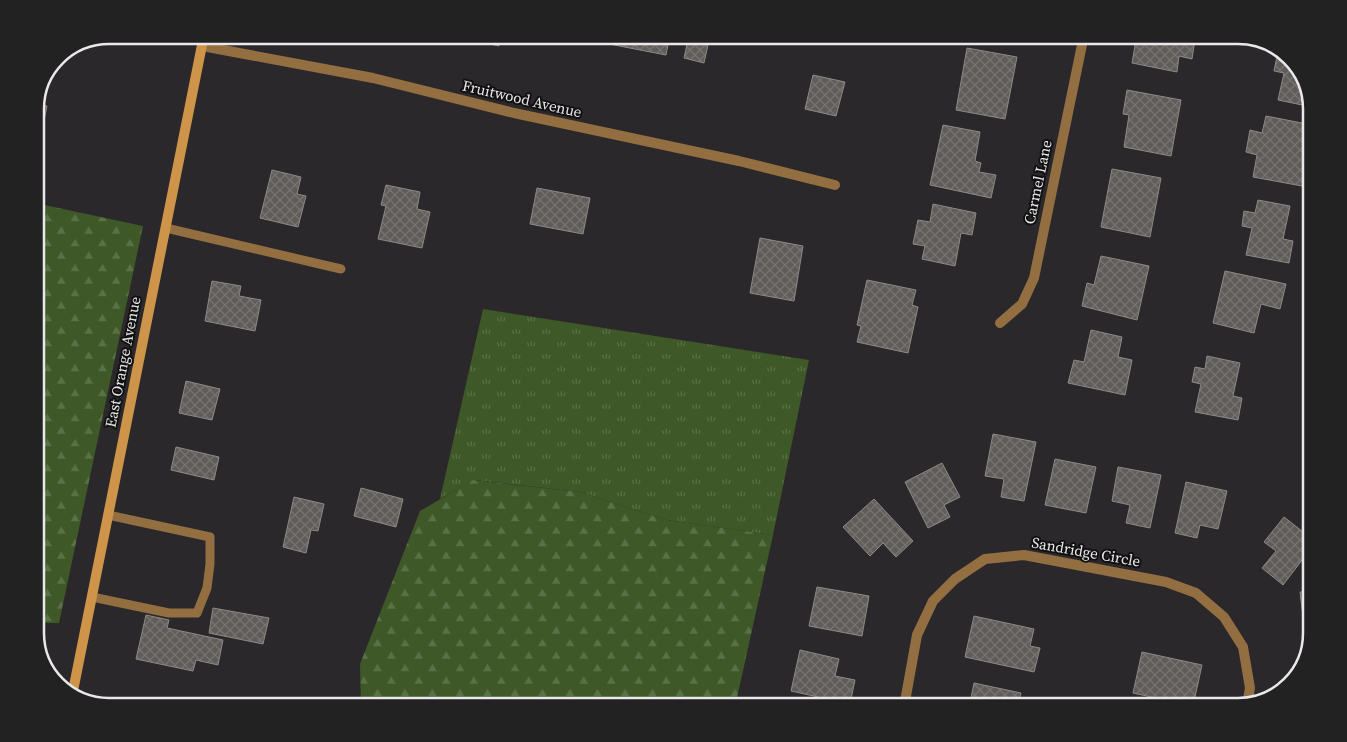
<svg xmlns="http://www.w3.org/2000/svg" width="1347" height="742" font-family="'Source Serif 4',serif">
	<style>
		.grass { fill: url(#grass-tufts) }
		.forest { fill: url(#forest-firs) }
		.building { fill: url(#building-cross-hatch); stroke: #8d8986 }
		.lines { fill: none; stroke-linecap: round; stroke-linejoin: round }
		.lane { stroke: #926e41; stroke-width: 9 }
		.street { stroke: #926e41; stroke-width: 10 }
		.secondary { stroke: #ce9449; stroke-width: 10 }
		.labels { text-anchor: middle; stroke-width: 4; stroke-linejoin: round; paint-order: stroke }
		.street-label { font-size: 15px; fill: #eae8ea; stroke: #121112 }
		.rim { fill: none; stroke: #eae8ea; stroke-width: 2.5 }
	</style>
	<defs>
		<pattern id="grass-tufts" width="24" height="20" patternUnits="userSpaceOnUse" patternTransform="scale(1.25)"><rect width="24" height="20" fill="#3e5827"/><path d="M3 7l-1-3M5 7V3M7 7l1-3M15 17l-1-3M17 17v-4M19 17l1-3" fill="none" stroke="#5a7046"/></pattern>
		<pattern id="forest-firs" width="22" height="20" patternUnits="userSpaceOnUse" patternTransform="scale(1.25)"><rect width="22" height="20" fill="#3e5827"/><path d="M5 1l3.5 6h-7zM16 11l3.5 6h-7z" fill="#5a7046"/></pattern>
		<pattern id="building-cross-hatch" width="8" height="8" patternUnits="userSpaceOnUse" patternTransform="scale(1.25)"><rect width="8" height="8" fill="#5f5c59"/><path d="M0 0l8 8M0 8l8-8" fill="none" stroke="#767371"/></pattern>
	</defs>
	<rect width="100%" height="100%" fill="#2b282b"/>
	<path class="grass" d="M483,309L809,360L773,535L666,520L580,492L474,480L440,499Z"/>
	<path class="forest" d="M35,203L143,226L59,623H35Z
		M473,480L580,492L666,520L773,535L735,707H361L360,664L420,511Z"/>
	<path class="building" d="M448,35H501L499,46Z
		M578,35H670L666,55L578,38Z
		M689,35L710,36L704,63L684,58Z
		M997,35H1029L1028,41Z
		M1153,35H1184V37L1195,39L1192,59L1179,56L1177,72L1132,63L1136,40L1151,43Z
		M967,48L1017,57L1005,119L956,110Z
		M1277,56L1286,57L1300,68L1312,107L1278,100L1284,73L1274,71Z
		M813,75L845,82L836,116L805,109Z
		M1127,90L1181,100L1171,156L1124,147L1129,115L1123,114Z
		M36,104L47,106L35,164V105Z
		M1266,116L1312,125V134L1302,186L1253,177L1257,155L1246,152L1250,130L1262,133Z
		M943,125L980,132L975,161L981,163L979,172L996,175L991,198L930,185Z
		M1112,169L1161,178L1150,237L1101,227Z
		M272,170L301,177L297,194L306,196L298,227L260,218Z
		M386,185L420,192L417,209L430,212L422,248L378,239L386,206L381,205Z
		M537,188L590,198L583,234L530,224Z
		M1258,200L1290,206L1283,239L1293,241L1289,263L1246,255L1252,228L1242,226L1244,211L1255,213Z
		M933,204L976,213L972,235L961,233L955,266L922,259L925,246L913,244L918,220L930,222Z
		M760,238L803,246L794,301L750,293Z
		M1101,256L1149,266L1137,320L1082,306L1087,283L1094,285Z
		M1225,271L1286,284L1280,309L1261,304L1254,333L1213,323Z
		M867,280L916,290L912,305L918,307L908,353L857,342L861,326L857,325Z
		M212,281L241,286L239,296L261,300L255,331L205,321Z
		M1091,330L1122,337L1118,357L1132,360L1125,395L1068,383L1074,360L1084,362Z
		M1207,356L1240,363L1233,396L1242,398L1238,420L1195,412L1201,384L1192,382L1195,367L1205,369Z
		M186,381L220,389L212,420L179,413Z
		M993,434L1036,442L1024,501L1001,497L1004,479L985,476Z
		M176,447L219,457L214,480L171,470Z
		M1055,459L1096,467L1086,513L1045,505Z
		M942,463L960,497L944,505L950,517L928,528L905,482Z
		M1118,467L1161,475L1150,528L1126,523L1130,505L1112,501Z
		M1186,482L1227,491L1218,529L1200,525L1197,538L1175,533Z
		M361,488L403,499L396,527L354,516Z
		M294,497L324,504L318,531L311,530L306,553L283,547Z
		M874,499L913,541L896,557L883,543L870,556L843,527Z
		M1284,517L1312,539V547L1283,585L1262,568L1276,551L1264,542Z
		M817,587L869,596L862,636L809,626Z
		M1312,591V633L1305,634L1300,592Z
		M213,608L269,618L263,644L209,633Z
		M146,615L169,620L167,628L223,640L218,665L196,660L193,671L136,659Z
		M974,616L1034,629L1030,646L1040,648L1034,672L965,657Z
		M800,650L839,659L835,676L855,680L850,704L791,691Z
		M1142,652L1202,665L1193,706L1133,693Z
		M974,683L1021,693L1018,707H955L956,700L970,703Z"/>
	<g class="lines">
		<path class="lane" d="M166,228L341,269
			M92,597L169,613H197L207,588L210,564V537L108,515"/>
		<path class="street" d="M202,46L373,78L514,113L739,161L835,185
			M1000,323L1022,304L1034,278L1084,35
			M904,707L917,635L933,601L955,579L985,559L1024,555L1166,582L1196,593L1224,617L1243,647L1250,688L1247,705"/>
		<path class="secondary" d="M72,696L204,35"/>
	</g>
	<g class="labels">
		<g class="street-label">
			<text transform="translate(522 99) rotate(13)" y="5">Fruitwood Avenue</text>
			<text transform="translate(1038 182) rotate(-78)" y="5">Carmel Lane</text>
			<text transform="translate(123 362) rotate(-79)" y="5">East Orange Avenue</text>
			<text transform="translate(1086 552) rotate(10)" y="5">Sandridge Circle</text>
		</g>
	</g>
	<path d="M0 0H1347V742H0ZM109 44H1238A65 65 0 0 1 1303 109V633A65 65 0 0 1 1238 698H109A65 65 0 0 1 44 633V109A65 65 0 0 1 109 44Z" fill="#232223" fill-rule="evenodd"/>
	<path class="rim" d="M109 44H1238A65 65 0 0 1 1303 109V633A65 65 0 0 1 1238 698H109A65 65 0 0 1 44 633V109A65 65 0 0 1 109 44Z"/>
</svg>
